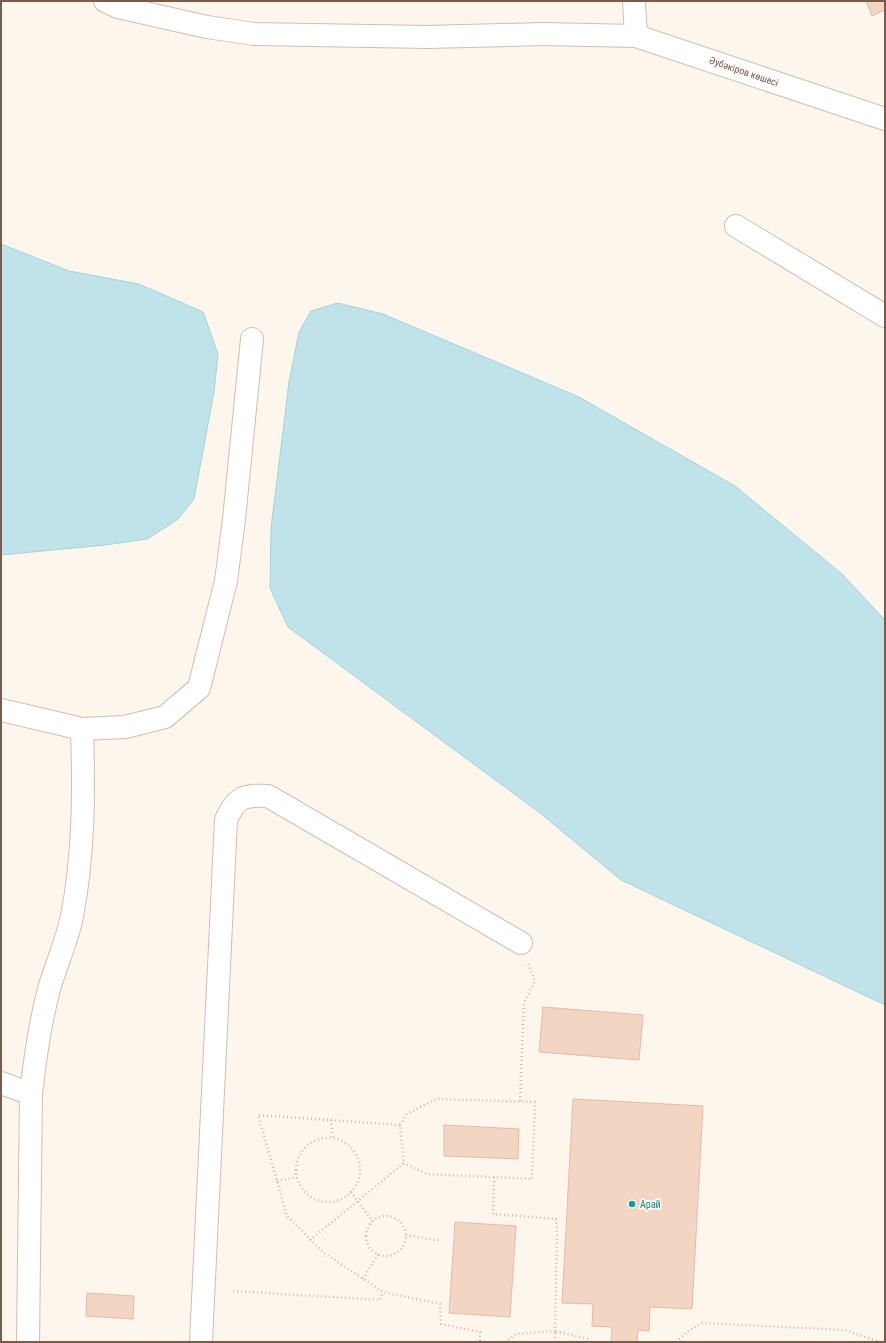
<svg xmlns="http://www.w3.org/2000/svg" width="886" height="1343" font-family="'Roboto Condensed',sans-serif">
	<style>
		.water { fill: #bfe3e8; stroke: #a5d3da }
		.building { fill: #f3d5c3; stroke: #e6bba3 }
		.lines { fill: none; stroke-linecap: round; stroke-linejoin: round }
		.minor-casing { stroke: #d1beb0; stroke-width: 24 }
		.path { stroke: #d9b8a5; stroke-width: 2.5; stroke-dasharray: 1 3; stroke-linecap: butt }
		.minor { stroke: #fff; stroke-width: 22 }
		.culture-dot { fill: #0f9aa8; stroke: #fffaf3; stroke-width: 1.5 }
		.labels { text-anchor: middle; stroke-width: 3.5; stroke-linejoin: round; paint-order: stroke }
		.street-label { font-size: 10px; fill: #7a5c4d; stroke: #fffaf3 }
		.culture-label { font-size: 10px; fill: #0d838f; stroke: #fffaf3; text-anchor: start }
	</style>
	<rect width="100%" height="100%" fill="#fdf6ec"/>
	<path class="water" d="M1,244L69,271L139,284L203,312L218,354L214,392L194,499L177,520L147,539L105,545L1,555Z
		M338,303L383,314L579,397L735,486L842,574L885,620V1005L621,880L540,813L288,627L270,588L271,528L289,382L299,332L311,311Z"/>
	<path class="building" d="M866,1H885V10L872,16Z
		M543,1007L643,1015L639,1060L539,1052Z
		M573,1099L703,1106L692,1309L650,1307L649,1331L638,1330L637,1342H611L612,1327L592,1326L593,1304L562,1303Z
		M444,1125L519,1129L518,1159L444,1156Z
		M455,1222L516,1226L510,1317L449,1313Z
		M87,1293L134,1296L133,1319L86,1316Z"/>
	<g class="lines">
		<g class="minor-casing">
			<path id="minor" d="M105,1L118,7L207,27L254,34L427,37L544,34L636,36L885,119
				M634,1L636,36
				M736,226L885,316
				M1,710L82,729L125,727L165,717L199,688L226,581L234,519L252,339
				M1,1083L31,1094C35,1058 40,1023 49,989C56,965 67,941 72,916C84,855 84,791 82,729
				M28,1342L31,1094
				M201,1342L226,820C237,796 244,795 268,796L521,943"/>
		</g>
		<path class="path" d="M520,1101L524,1003L535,981L528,963
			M331,1120L333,1138
			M400,1125L407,1114L436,1099L535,1102L532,1179L427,1174L404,1163
			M296 1170a32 32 0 1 1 64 0a32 32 0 1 1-64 0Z
			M494,1177L493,1214L556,1219L557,1235L555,1331L516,1334L506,1342
			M277,1181L297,1177
			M351,1192L373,1222
			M366 1236a20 20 0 1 1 40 0a20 20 0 1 1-40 0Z
			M406,1235L441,1241
			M310,1240L404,1163L400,1125L258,1115L287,1216L324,1253L383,1292L440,1304L441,1324L480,1332V1342
			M363,1279L378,1254
			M233,1291L380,1300L383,1292
			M555,1342V1331L588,1339L590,1342
			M676,1342L687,1332L702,1323L845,1330L880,1342"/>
		<use href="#minor" class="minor"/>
	</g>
	<circle class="culture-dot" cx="632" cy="1204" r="4"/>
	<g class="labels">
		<g class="street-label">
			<text transform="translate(744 71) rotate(19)" y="4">Әубәкіров көшесі</text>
		</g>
		<g class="culture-label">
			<text x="640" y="1208">Арай</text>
		</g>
	</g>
	<rect width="886" height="1343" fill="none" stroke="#7a5c4d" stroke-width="4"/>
</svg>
